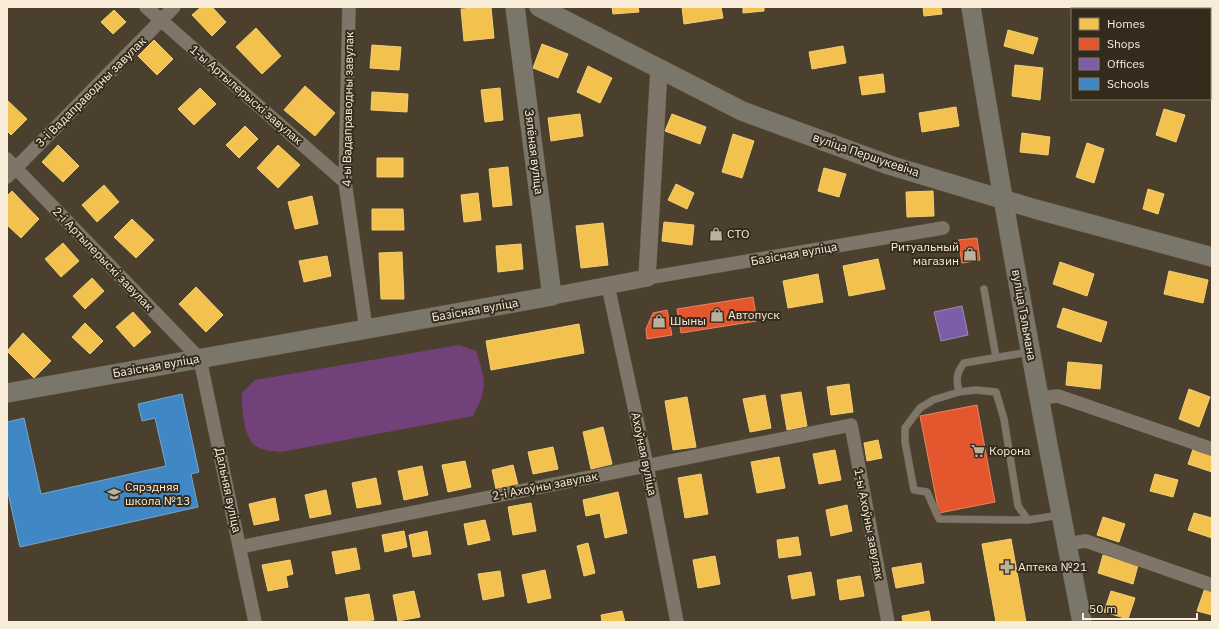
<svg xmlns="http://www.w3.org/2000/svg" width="1219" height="629" font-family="'IBM Plex Sans',sans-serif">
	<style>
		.green { fill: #734179 }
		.homes { fill: #f2c14e; stroke: #f4ce78 }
		.shops { fill: #e4572e; stroke: #ea8462 }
		.offices { fill: #7b5ea7; stroke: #a189b6 }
		.schools { fill: #3f88c5; stroke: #77a6cb }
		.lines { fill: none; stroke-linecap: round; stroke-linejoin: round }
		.service-casing { stroke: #665d4d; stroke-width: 8 }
		.minor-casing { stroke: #665d4d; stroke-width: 14 }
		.tertiary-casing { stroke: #665d4d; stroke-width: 18 }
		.secondary-casing { stroke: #665d4d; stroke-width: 20 }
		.service { stroke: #7f7669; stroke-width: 7 }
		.minor { stroke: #7f7669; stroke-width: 13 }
		.tertiary { stroke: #7f7669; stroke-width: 17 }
		.secondary { stroke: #7a776a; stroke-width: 19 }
		.labels { text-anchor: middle; stroke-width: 4; stroke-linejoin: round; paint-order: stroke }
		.street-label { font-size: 12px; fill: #f9edda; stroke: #342b1c }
		.poi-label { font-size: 12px; fill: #f9edda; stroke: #342b1c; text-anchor: start }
	</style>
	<rect width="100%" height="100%" fill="#4a402d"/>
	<path class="green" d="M459,345L476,351C486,381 488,387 473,416L281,452C272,451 264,451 256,446C243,438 242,407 242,393L255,380Z"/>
	<path class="homes" d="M201,7H212L226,22L212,36L192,15Z
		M491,7L494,38L464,41L461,9Z
		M612,7H638L639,12L613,14Z
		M682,7H721L723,18L684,24Z
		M743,7H764V11L743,13Z
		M923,7H941L942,14L924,16Z
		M114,10L126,22L113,34L101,22Z
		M256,28L281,56L262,74L236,47Z
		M1008,30L1038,38L1033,54L1004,46Z
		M154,40L173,59L157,75L138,56Z
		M542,44L568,54L558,78L533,68Z
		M372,45L401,47L399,70L370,68Z
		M843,46L846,63L812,69L809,52Z
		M1015,65L1043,68L1040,100L1012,96Z
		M588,66L612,78L600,103L577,92Z
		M883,74L885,92L862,95L859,77Z
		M305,86L335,113L315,136L284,110Z
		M200,88L216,104L194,125L178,109Z
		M500,88L503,120L485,122L481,90Z
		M372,92L408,94L407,112L371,110Z
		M7,100L27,119L11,135L7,131Z
		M956,107L959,126L922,132L919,113Z
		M1164,109L1185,115L1176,142L1156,135Z
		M580,114L583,136L551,141L548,118Z
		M672,114L706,127L700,144L665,131Z
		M245,126L258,139L239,158L226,145Z
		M1022,133L1050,137L1048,155L1020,152Z
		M733,134L754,141L742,178L722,172Z
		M1087,143L1104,149L1094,183L1076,177Z
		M58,145L79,166L63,182L42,162Z
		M278,145L300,165L278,188L257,168Z
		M377,158H403V177H377Z
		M508,167L512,205L493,207L489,169Z
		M824,168L846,174L839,197L818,191Z
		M676,184L694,193L687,209L668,200Z
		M104,185L119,202L97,222L82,205Z
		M1148,189L1164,194L1158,214L1143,209Z
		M12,191L39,219L21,238L7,225V196Z
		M933,191L934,216L907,217L906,192Z
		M478,193L481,220L464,222L461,195Z
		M312,196L318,224L295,229L288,202Z
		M372,209H403L404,230H372Z
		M132,219L154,240L136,258L114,237Z
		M664,222L694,225L692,245L662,241Z
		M603,223L608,265L581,268L576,226Z
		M63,243L79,261L61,277L45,259Z
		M521,244L523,269L498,272L496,246Z
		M402,252L404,299H381L379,253Z
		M327,256L331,276L304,282L299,261Z
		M878,259L885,289L849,296L843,266Z
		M1060,262L1094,274L1087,296L1053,284Z
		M1169,271L1208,280L1203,303L1164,294Z
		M818,274L823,302L788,308L783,281Z
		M92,278L104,291L85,309L73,296Z
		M196,287L223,315L206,332L179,304Z
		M1063,308L1107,322L1101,342L1057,327Z
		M133,312L151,332L134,347L116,327Z
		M85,323L103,341L90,354L72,337Z
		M579,324L584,353L491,370L486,341Z
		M23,333L51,361L34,378L7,351Z
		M1068,362L1102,365L1100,389L1066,385Z
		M849,384L853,412L831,415L827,387Z
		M1189,389L1210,397L1199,427L1179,419Z
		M801,392L807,426L787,430L781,395Z
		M765,395L771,428L750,432L743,399Z
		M687,397L696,447L673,450L665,401Z
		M603,427L612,464L591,469L583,432Z
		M878,440L882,458L867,461L864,443Z
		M553,447L558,469L533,474L528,452Z
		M1193,449L1212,455V472L1188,464Z
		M835,450L841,480L819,484L813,454Z
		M779,457L785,488L757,493L751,462Z
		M465,461L471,487L448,492L442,465Z
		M513,465L518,485L496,489L492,470Z
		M422,466L428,495L404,500L398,471Z
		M701,474L708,514L685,518L678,478Z
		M1155,474L1178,480L1173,497L1150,491Z
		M376,478L381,504L357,508L352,483Z
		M326,490L331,514L310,518L305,495Z
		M618,492L627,533L605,538L600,513L586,516L583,500Z
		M275,498L279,520L254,525L249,504Z
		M531,503L536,531L513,535L508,507Z
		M847,505L852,531L831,536L826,510Z
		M1194,513L1212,518V538L1188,530Z
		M1103,517L1125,524L1119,542L1097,535Z
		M485,520L490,540L468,545L464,524Z
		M404,531L407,547L385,552L382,535Z
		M427,531L431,554L413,557L409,535Z
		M798,537L801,555L779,558L777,540Z
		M1011,539L1026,622H996L982,544Z
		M588,543L595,573L584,576L577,546Z
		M356,548L360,569L336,574L332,552Z
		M1103,555L1138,565L1133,584L1098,573Z
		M715,556L720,584L698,588L693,560Z
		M290,560L293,574L286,576L288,587L268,591L262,565Z
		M921,563L924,583L896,588L892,568Z
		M545,570L551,598L528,603L522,575Z
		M500,571L504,596L483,600L478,574Z
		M811,572L815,595L792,599L788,576Z
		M860,576L864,596L840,600L837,580Z
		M1205,588L1212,591V615L1197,611Z
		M414,591L420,617L398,621L393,595Z
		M1111,591L1135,598L1128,619L1104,612Z
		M369,594L374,620L349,622L345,598Z
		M622,611L625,622H602L601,615Z
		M929,611L931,622H903L902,616Z"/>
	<path class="shops" d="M977,238L980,260L962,263L958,240Z
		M753,297L757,321L681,333L677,309Z
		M667,310L672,335L647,339L646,329L653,313Z
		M977,405L995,502L939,513L920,416Z"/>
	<path class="offices" d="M962,306L968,335L941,341L934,312Z"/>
	<path class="schools" d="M182,394L199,472L191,474L198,507L20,547L7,488V422L24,418L41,494L166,466L155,418L142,421L138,404Z"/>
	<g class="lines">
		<g class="service-casing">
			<path id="service" d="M984,289L996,357
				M959,392C956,380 956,373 964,363L1029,352
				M1028,520L939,519L927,492L914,490L905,442V428L920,408L933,400L959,392L976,390L996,392L1004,419L1018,506L1028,520L1060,515"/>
		</g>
		<g class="minor-casing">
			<path id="minor" d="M146,7L345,182
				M349,7L345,182L366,329
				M1096,7L1102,9
				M1210,48H1212
				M7,159L200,359L255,622
				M7,177L174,7
				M647,278L943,228
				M608,286L647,466L677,622
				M1039,398L1058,396L1212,449
				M1067,544L1086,541L1212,585
				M240,547L851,425L888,622"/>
		</g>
		<g class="tertiary-casing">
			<path id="tertiary" d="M552,296L647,278L659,69"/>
		</g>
		<g class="secondary-casing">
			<path id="secondary" d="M539,7L742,111L889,165L1035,209L1212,257
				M971,7C1004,213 1042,418 1082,622
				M7,393L552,296L515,7"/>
		</g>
		<use href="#service" class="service"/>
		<use href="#minor" class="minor"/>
		<use href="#tertiary" class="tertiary"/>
		<use href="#secondary" class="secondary"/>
	</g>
	<defs>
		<g id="shop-bare" transform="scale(1.08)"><path d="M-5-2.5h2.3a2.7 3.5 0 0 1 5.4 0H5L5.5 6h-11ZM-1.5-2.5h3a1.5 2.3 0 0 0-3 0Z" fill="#bcb09d" stroke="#342b1c" stroke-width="2.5" paint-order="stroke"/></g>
		<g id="supermarket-bare" transform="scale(1.08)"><path d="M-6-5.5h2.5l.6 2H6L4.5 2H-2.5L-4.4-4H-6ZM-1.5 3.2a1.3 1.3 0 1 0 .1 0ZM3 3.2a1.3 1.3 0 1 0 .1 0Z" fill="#bcb09d" stroke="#342b1c" stroke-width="2.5" paint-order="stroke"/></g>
		<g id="school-bare" transform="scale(1.08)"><path d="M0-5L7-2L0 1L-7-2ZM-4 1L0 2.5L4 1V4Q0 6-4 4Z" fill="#bcb09d" stroke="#342b1c" stroke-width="2.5" paint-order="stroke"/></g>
		<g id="pharmacy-bare" transform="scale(1.08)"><path d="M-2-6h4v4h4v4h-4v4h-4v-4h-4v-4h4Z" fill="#bcb09d" stroke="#342b1c" stroke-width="2.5" paint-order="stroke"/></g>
	</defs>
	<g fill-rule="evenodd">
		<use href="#shop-bare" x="716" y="234"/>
		<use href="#shop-bare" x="970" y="254"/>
		<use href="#shop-bare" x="717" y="315"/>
		<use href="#shop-bare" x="659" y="321"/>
		<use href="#supermarket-bare" x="978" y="451"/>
		<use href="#school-bare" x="114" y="494"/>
		<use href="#pharmacy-bare" x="1007" y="567"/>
	</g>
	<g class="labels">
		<g class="street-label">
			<text transform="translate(91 92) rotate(-45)" y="4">3-і Вадаправодны завулак</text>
			<text transform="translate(246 95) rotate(41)" y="4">1-ы Артылерыскі завулак</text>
			<text transform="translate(348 109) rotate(-89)" y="4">4-ы Вадаправодны завулак</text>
			<text transform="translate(534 152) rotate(83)" y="4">Зялёная вуліца</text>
			<text transform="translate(866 155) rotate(19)" y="4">вуліца Першукевіча</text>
			<text transform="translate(794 254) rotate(-10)" y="4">Базісная вуліца</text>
			<text transform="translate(103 259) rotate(46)" y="4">2-і Артылерыскі завулак</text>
			<text transform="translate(475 310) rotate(-10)" y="4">Базісная вуліца</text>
			<text transform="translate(1024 315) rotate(80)" y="4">вуліца Тэльмана</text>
			<text transform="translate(156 366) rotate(-10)" y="4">Базісная вуліца</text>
			<text transform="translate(644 454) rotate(78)" y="4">Ахоўная вуліца</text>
			<text transform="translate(545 486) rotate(-11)" y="4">2-і Ахоўны завулак</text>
			<text transform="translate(228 490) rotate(78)" y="4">Дальняя вуліца</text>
			<text transform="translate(869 524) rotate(79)" y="4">1-ы Ахоўны завулак</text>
		</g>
		<g class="poi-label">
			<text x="727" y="238">СТО</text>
			<text x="959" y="251" text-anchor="end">Ритуальный<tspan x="959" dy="14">магазин</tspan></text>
			<text x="728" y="319">Автопуск</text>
			<text x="670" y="325">Шыны</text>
			<text x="989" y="455">Корона</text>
			<text x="125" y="491">Сярэдняя<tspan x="125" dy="14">школа №13</tspan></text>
			<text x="1018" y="571">Аптека №21</text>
		</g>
	</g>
	<rect width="1219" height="629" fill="none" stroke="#f9edda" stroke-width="16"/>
	<rect x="1071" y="8" width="140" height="92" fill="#342b1c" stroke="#837968"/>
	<rect x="1079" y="18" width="20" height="12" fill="#f2c14e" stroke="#837968"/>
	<text x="1107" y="28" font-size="12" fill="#f9edda">Homes</text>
	<rect x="1079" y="38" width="20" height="12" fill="#e4572e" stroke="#837968"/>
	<text x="1107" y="48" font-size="12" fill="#f9edda">Shops</text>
	<rect x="1079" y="58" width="20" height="12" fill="#7b5ea7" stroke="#837968"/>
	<text x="1107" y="68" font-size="12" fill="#f9edda">Offices</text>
	<rect x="1079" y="78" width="20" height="12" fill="#3f88c5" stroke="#837968"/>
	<text x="1107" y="88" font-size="12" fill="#f9edda">Schools</text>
	<path d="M1083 613v6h114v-6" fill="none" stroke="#f9edda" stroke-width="2"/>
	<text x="1089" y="613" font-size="12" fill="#f9edda" stroke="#342b1c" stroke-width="3" paint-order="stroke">50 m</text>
</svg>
